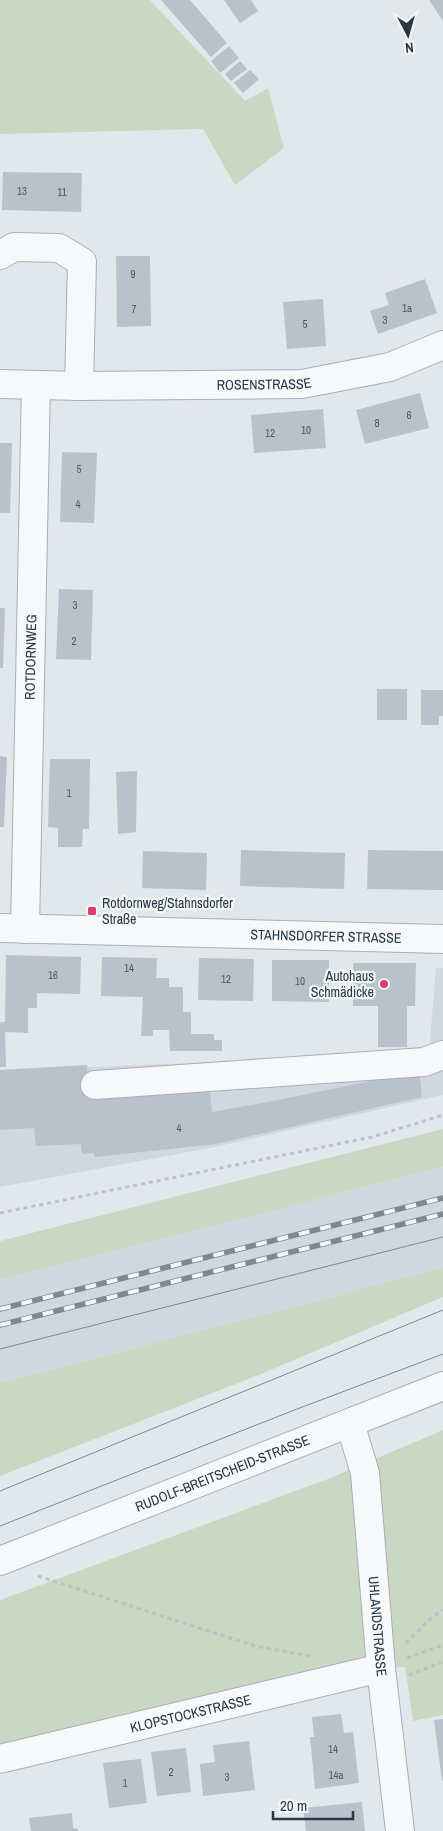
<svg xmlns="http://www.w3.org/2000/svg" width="443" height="1831" font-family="'Archivo Narrow',sans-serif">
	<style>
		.built { fill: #d0d7de }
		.green { fill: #cad7c3 }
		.building { fill: #b9c1ca }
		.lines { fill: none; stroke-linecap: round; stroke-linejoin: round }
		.minor-casing { stroke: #a6afb7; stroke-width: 30 }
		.path { stroke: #bcc2c8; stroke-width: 3; stroke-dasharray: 4 4; stroke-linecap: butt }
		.minor { stroke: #f6f8fa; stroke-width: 28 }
		.tram { stroke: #7a8897; stroke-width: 1 }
		.rail-casing { stroke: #7a8897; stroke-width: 5.5 }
		.rail { stroke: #f2f6f9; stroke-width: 4; stroke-dasharray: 11; stroke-linecap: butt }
		.poi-dot { fill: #dc3c66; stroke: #f2f6f9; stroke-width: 2 }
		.labels { text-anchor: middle; stroke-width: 4.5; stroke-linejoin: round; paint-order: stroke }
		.number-label { font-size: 11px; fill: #4c5a67 }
		.street-label { font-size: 14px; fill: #283746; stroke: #f2f6f9 }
		.poi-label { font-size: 14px; fill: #283746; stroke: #f2f6f9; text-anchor: start }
	</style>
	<rect width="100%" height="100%" fill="#e2e7ec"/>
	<path class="built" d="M436,968H443V1095L215,1147L0,1187V1071L429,1053Z
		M443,1167V1268L0,1383V1280Z"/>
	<path class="green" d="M0,0H150L245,101L268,88L284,148L235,185L203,129L0,134Z
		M443,1129V1167L0,1280V1241Z
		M443,1268V1297L261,1374L0,1476V1383Z
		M443,1430V1715L413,1721L405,1667L381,1668L0,1759V1600L328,1479Z"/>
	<path class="building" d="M161,0H190L227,43L211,57Z
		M224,0H251L258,11L240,23Z
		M429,0H443V21Z
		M229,46L239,58L220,73L211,61Z
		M240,61L247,69L231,81L225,74Z
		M250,70L259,79L243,93L234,83Z
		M3,172L82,173L81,212L2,210Z
		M116,256H150L151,326L117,327Z
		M425,279L437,313L378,334L370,311L389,305L385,293Z
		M323,299L326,346L287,349L283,302Z
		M420,393L429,428L365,444L356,410Z
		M323,409L326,448L254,453L251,415Z
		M0,443H12L10,513H0Z
		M62,452L97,453L94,523L60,522Z
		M59,589L93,590L91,660L56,659Z
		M0,608H5L3,668H0Z
		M377,689H407V720H377Z
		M421,690H443V716H439V725H421Z
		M0,756L7,757L4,827H0Z
		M50,759H90L89,829H83L82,847H58V828L48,827Z
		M137,771L136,832L118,834L116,772Z
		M241,850L345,853L344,889L240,886Z
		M368,850L443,851V890L367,889Z
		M143,851L207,853L206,890L142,888Z
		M6,955L81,957L80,994L37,993V1008H28V1033L5,1032L6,1067H0V1022H5Z
		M102,957L157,958L156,978H169V987H183V1012H191V1034H214V1040H222V1051H170L169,1030H153V1036H141L143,997L101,996Z
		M199,958L254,959L253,1001L198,1000Z
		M272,960H329V1002L272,1001Z
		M353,963H416L415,1006H407V1047H378V1006H353Z
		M87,1065L89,1094L209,1082L212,1112L273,1101L419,1071L422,1097L216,1144L95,1157L94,1153L82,1154L81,1144L36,1146L34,1128L0,1130V1070Z
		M341,1714L344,1733L353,1732L359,1783L315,1789L310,1737H314L312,1717Z
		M443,1719V1781H442L434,1720Z
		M249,1741L255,1790L203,1796L200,1764L215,1762L213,1745Z
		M186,1748L191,1792L157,1796L151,1752Z
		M141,1759L147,1803L109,1808L103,1763Z
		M362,1802L365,1831H306L303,1808Z
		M72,1813L73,1828L78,1829V1831H31L29,1818Z"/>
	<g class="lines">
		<g class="minor-casing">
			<g id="minor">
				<path d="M0,255L14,247L59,248L82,262L79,386"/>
				<path id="s1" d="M0,384L79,386L302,384L390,367L443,345"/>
				<path id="s2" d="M0,928L443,939"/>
				<path id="s3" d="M25,929L36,385"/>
				<path d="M95,1085L424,1062L443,1055"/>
				<path id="s4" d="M350,1423L365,1473L381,1668L400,1831"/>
				<path id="s5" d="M0,1561L443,1386"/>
				<path id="s6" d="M0,1759L381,1668"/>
			</g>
		</g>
		<path class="path" d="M0,1213L372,1137L443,1115
			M38,1576L255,1646L310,1656
			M406,1643L430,1619L443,1610
			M407,1658L443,1645
			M409,1675L443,1662"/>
		<use href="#minor" class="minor"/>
		<path class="tram" d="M0,1349L443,1237
			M0,1491L443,1310
			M0,1526L297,1409L443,1354"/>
		<g class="rail-casing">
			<path id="rail" d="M0,1309L443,1198
				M0,1325L443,1214"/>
		</g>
		<use href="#rail" class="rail"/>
	</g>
	<g class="poi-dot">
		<rect x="87" y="906" width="10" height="10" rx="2.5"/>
		<circle cx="384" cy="984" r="5"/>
	</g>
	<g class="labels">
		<g class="number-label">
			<text x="22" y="195">13</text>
			<text x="62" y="196">11</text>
			<text x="133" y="278">9</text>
			<text x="407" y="312">1a</text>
			<text x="134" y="313">7</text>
			<text x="385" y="324">3</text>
			<text x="305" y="328">5</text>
			<text x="409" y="419">6</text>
			<text x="377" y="427">8</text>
			<text x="306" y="434">10</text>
			<text x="270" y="437">12</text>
			<text x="79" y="473">5</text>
			<text x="78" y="508">4</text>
			<text x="75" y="609">3</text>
			<text x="74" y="645">2</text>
			<text x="69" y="797">1</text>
			<text x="129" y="972">14</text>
			<text x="53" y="979">16</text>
			<text x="226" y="983">12</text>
			<text x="300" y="985">10</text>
			<text x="179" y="1132">4</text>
			<text x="333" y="1753">14</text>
			<text x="171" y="1776">2</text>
			<text x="336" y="1779">14a</text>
			<text x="227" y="1781">3</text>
			<text x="125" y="1787">1</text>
		</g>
		<g class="street-label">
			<text dy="5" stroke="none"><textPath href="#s1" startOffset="264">ROSENSTRASSE</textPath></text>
			<text dy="5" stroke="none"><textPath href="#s3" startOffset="272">ROTDORNWEG</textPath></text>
			<text dy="5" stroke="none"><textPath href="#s2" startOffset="326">STAHNSDORFER STRASSE</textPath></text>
			<text dy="5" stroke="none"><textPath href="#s5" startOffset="239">RUDOLF-BREITSCHEID-STRASSE</textPath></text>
			<text dy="5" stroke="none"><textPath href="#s4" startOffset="206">UHLANDSTRASSE</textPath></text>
			<text dy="5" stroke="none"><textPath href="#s6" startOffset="196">KLOPSTOCKSTRASSE</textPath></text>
		</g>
		<g class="poi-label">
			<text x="102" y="908">Rotdornweg/Stahnsdorfer<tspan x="102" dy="16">Straße</tspan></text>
			<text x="374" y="981" text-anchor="end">Autohaus<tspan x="374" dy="16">Schmädicke</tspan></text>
		</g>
	</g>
	<g transform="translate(408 35) rotate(174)" stroke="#f2f6f9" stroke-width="4" paint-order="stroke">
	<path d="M0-4L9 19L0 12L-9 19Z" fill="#283746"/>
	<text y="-8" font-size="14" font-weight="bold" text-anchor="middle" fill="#283746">N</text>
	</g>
	<path d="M273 1811v8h80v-8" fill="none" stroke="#283746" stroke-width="2.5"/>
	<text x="280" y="1811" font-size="15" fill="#283746" stroke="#f2f6f9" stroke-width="4" paint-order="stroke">20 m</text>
</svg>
